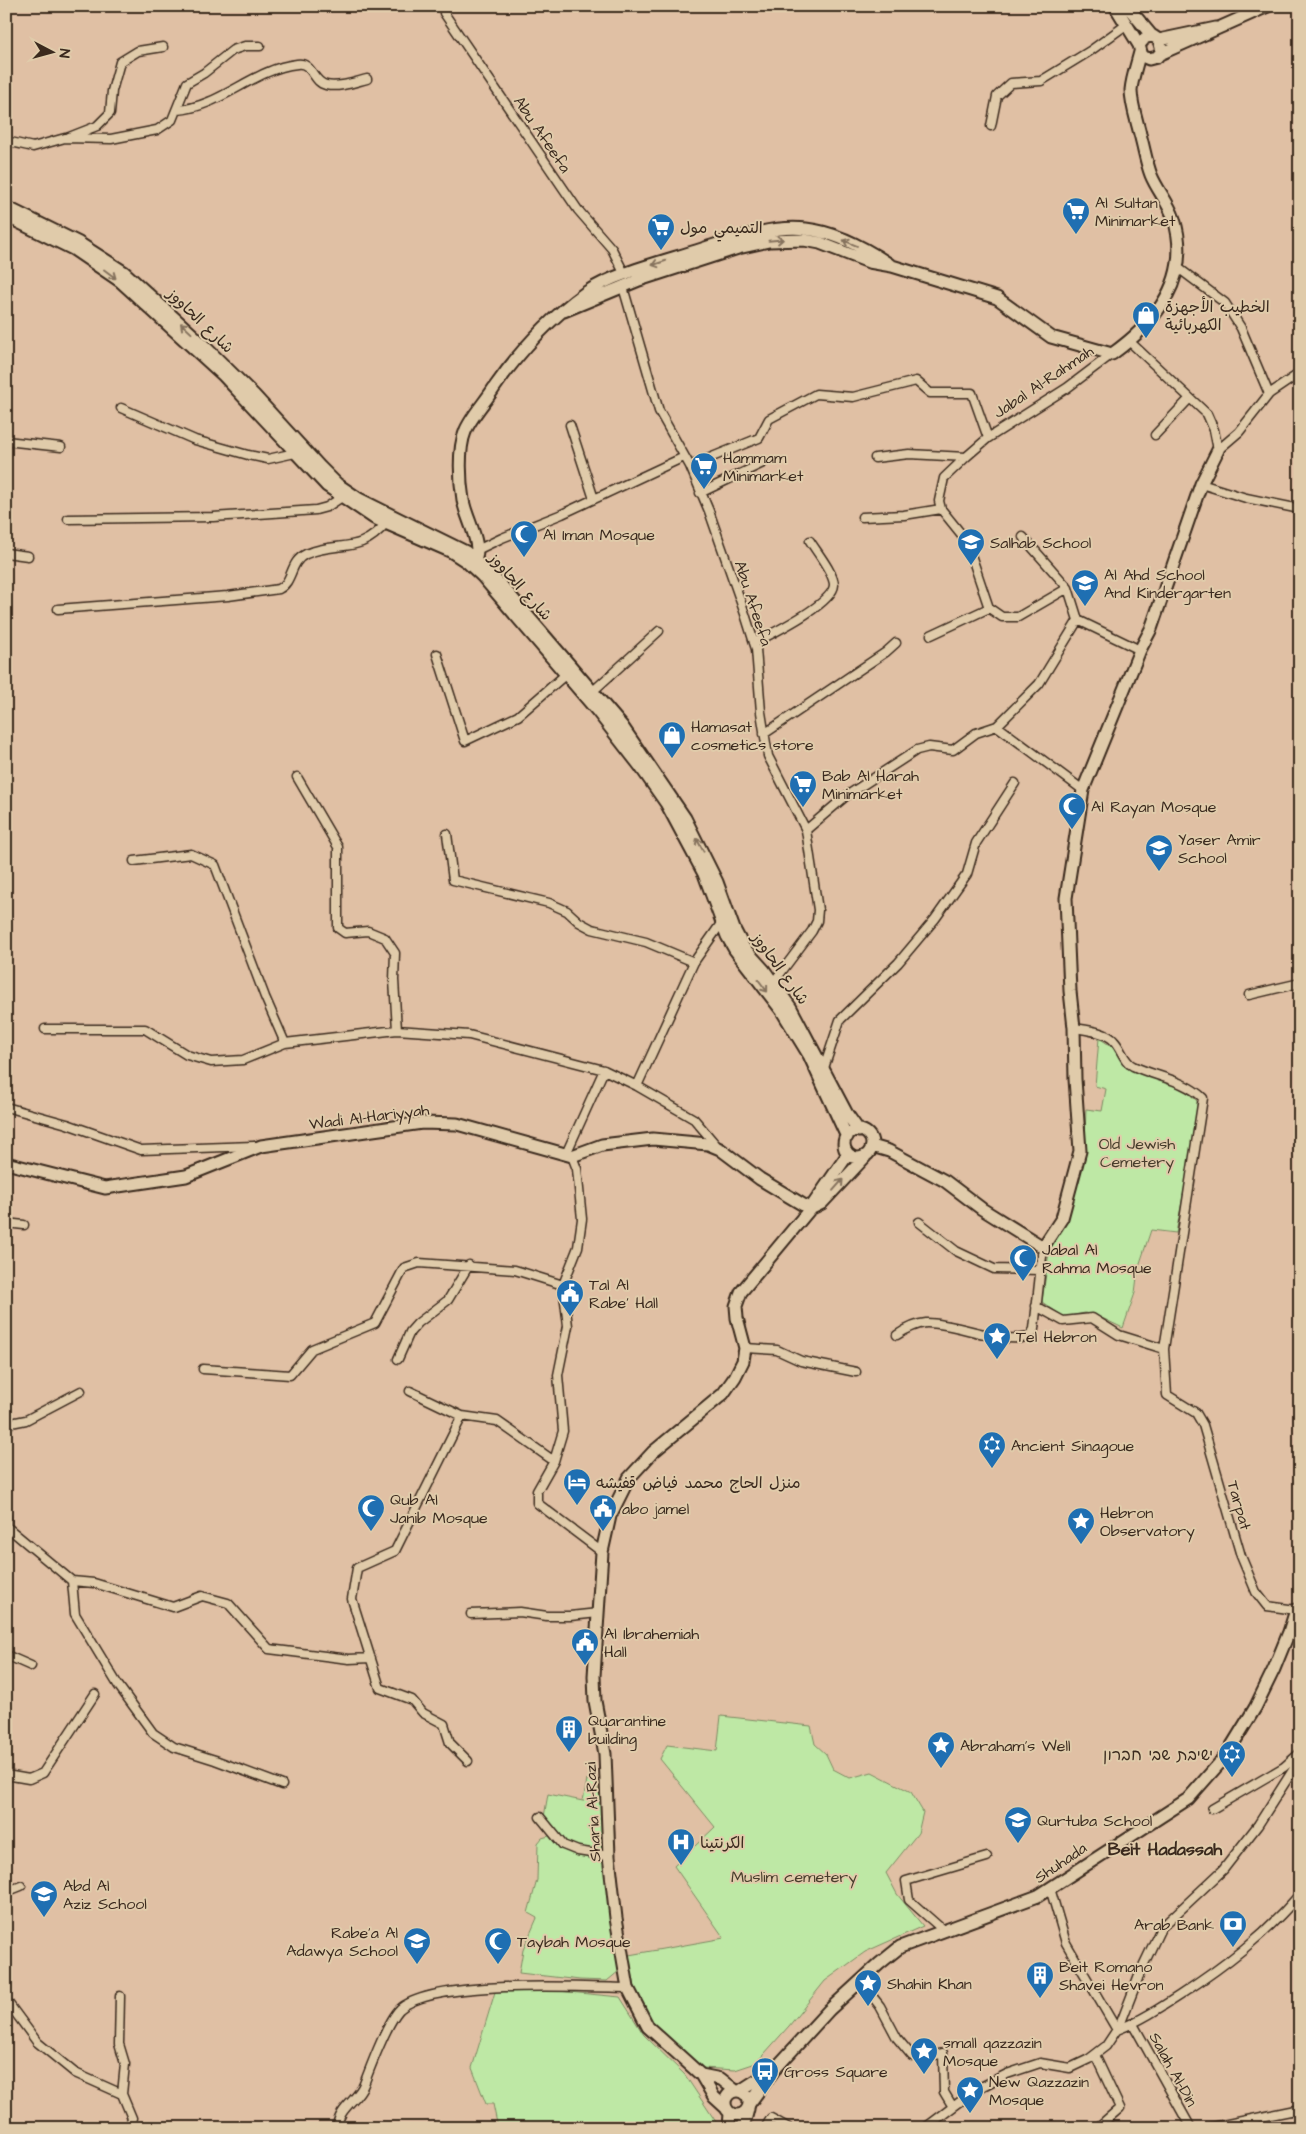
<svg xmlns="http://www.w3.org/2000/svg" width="1306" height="2134" font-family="'Architects Daughter','Playpen Sans Arabic','Playpen Sans Hebrew',sans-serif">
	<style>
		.green { fill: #bee8a5; stroke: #7c8962 }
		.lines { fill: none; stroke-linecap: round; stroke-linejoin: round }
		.street-casing { stroke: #3b2a1e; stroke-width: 11 }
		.secondary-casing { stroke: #3b2a1e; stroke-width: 15 }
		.street { stroke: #e0cbaa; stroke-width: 8 }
		.secondary { stroke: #e0cbaa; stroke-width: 11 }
		.oneway { stroke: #85725d }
		.labels { text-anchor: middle; stroke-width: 4; stroke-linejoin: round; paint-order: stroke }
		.street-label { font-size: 16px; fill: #3b2a1e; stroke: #e0cbaa }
		.poi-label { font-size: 16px; fill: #3b2a1e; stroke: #e0cbaa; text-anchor: start }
		.park-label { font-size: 16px; fill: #483d2c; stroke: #e0cbaa }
		.neighbourhood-label { font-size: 18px; font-weight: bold; fill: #3b2a1e; stroke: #e0cbaa }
	</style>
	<rect width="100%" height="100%" fill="#e0c0a4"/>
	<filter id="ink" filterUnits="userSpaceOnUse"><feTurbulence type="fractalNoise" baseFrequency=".02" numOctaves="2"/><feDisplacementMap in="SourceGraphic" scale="10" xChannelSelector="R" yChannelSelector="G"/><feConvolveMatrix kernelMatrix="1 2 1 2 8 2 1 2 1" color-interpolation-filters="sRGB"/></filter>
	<g filter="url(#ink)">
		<path class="green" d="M1099,1038L1114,1048L1126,1068L1183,1088L1197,1101L1198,1117L1176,1233L1151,1230L1138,1269L1135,1293L1123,1328L1104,1319L1085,1313L1064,1317L1042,1302L1050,1245L1068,1214L1084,1162L1086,1109L1102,1111L1106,1089L1095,1086Z
			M721,1716L811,1726L815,1744L826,1754L833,1769L850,1778L872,1772L911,1792L923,1812L918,1833L886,1873L897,1894L923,1926L865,1952L825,1981L789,2026L756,2063L735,2070L703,2068L655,2026L636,1993L629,1955L724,1938L674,1866L715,1827L660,1759L667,1745L717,1751Z
			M587,1780L596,1784L603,1805L604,1848L601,1850L569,1845L544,1817L548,1794L583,1801Z
			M549,1836C563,1855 580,1855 602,1858L607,1872L619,1958V1971L607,1981L580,1980L519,1973L523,1950L537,1918L528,1913L537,1880L538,1843L542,1838Z
			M548,1990L620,1997L644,2035L685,2075L720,2128H498L493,2104H486L472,2068L495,1992Z"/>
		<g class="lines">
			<g class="street-casing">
				<path id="street" d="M445,6L444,13L578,210L612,249L625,275
					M177,110C221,107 253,69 297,64C313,62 312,82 326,85C339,88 355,82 367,79
					M991,126L997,96L1011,83L1041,81L1090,51L1126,25
					M69,137L97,126L110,113L112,91L120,62L138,51L163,47
					M6,141L33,147L65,138L111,139L157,130L172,120L187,83L204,73L233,50L245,46H260
					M1177,267L1225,303L1241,328L1269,394
					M623,287L659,411L690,466L709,511L745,614L756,649L761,712L768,756L806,830L818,910L817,921L812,931L773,983
					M1129,341L1207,414L1214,430L1218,450
					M121,408L195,440L248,455L268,459L295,453
					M570,425L594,499
					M1155,435L1190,398
					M6,441L61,447
					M1218,450L1239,432L1269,394L1300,373
					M875,458L909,454L966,457
					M690,466L759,438L769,419L816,394L853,397L916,381L930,393H972L988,438
					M1201,484L1246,498L1300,509
					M700,493L763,463
					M862,517L904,515L941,509
					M68,519L213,517L316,510L327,507L342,497
					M1023,537L1068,588L1078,620L1140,650
					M477,550L502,538L562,514L684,457
					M6,553L28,556
					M1068,588L1018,617H1002L989,608L966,540L941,509L939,501L944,478L966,457L988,438L1067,388L1112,354
					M58,609L228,596L279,589C294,581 289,562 306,554C338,540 359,556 386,523
					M931,635L989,608
					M754,643C771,634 833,604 834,585C834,573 816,551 810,541
					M437,654L465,741L518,716L565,675
					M592,692L659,631
					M997,726L1083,790
					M764,734L886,652L896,643
					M297,777L338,847V928L345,933L368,931L385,938L395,953L394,980L397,1030
					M806,830L846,796L917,750L929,747L953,750L976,733L997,726L1039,684L1078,620
					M447,834L453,880L549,903L567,911L579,922L592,929L646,942L694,962
					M134,861L191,854L215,865L265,997L285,1043
					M1249,995L1300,983
					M1074,1028C1086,1030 1107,1032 1114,1041C1121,1048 1124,1062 1133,1066C1156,1077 1185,1080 1203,1098L1164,1349L1167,1395L1196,1413L1203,1425L1241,1556L1256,1592L1267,1606L1296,1610
					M45,1029H145L187,1055L211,1062L243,1060L285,1043L397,1030L469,1035L604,1070L637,1086L694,1119L717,1146
					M824,1068L840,1020L898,963L935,919L967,874L976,843L1015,783
					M637,1086L694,962L722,922
					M6,1107L67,1124L141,1150L254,1146
					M566,1154L604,1070
					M572,1156L577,1169L582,1219L578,1247L563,1285L568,1326L558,1375L563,1431L554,1461L537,1491V1503L602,1552
					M919,1222L956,1251L994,1269L1039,1270
					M6,1223L24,1225
					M1036,1306L1063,1321L1092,1318L1119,1335L1164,1349
					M897,1335C906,1329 915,1324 926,1323C954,1322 999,1344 1027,1337C1031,1336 1032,1333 1034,1329L1043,1247
					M745,1348L777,1350L801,1361L856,1372
					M398,1359L410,1332L418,1323L448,1300L469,1265
					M203,1369L290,1375L312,1349L375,1323L404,1268L419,1263L515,1270L563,1285
					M410,1391L462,1416L497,1421L554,1461
					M462,1416L395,1551L357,1568L352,1599L380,1688L412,1700L423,1713L444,1724L450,1743L468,1761
					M6,1424L26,1420L81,1391
					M6,1516V1528
					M7,1527L72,1581L75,1614L118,1685L153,1733L174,1747L215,1760L282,1785
					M72,1581L94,1583L173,1607L202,1596L228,1603L269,1649L349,1659L371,1658
					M471,1614L520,1612L547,1616H570L598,1613
					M6,1655L31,1666
					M6,1775L29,1779L43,1773L95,1694
					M1212,1809L1284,1767L1300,1753
					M540,1817L563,1845L578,1851L609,1856
					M1050,1888L1066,1943L1117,2030
					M6,1892L21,1886
					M943,1930L909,1900L906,1881L987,1857
					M860,1981L880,2006L897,2038L912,2056L921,2058L943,2053L944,2092L953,2107
					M120,1996L119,2044L125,2064L122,2094
					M6,2000L37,2042L75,2073L122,2094L132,2118L129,2128
					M1133,2024L1191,2128
					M1117,2030C1140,2021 1160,2008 1180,1995C1226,1965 1265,1935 1300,1894
					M1095,2055L1120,2108L1097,2128
					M337,2128C338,2108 358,2100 364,2084C371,2066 387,2022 400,2009C432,1979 582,1987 628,1988
					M765,2128L771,2118L789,2128
					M925,2128L977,2089L1007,2074L1040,2063L1070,2068L1089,2059L1106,2046L1120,2025L1142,1968L1161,1928L1223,1870L1258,1825L1300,1759
					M1208,2128L1300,2109"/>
			</g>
			<g class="secondary-casing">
				<path id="secondary" d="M1115,6L1139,45
					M1127,6L1152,36
					M1159,40L1162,51L1157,57L1149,59L1142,56L1139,45L1146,37L1153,36L1159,40L1216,28
					M1160,54L1268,6
					M6,207L79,243L124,272L193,335L254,395L320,467L337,484L359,499L399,519L466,552L502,586L622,726L685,818L717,882L734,929L744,948L764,970L791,1008L847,1114L859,1131
					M6,216L73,249L120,281L224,376L327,486L374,518L450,551L467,562L482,576L598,712L640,766L666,803L704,874L727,936L735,950L782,1011L809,1055L847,1137
					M564,311L639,280L738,248L769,241L804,240L820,243L869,262L892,266L997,298L1051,337L1112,354C1157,322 1192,277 1174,219C1169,203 1157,190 1151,175C1146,162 1144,148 1140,134C1137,121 1131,104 1131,90C1132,78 1137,64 1140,52
					M473,565C485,546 466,520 463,500C460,482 458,449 465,432C470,418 486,401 494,388C519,352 549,319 585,293C614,273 669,260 702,249C734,239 772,225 806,229C835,232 865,248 889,264
					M844 1144a14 14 0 1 1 28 0a14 14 0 1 1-28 0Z
					M872,1146L889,1151L945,1181L982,1209L1043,1247L1062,1218L1080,1151L1075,1079L1074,1028L1070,991L1066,898L1083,790L1140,650L1151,629L1201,484L1218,450
					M6,1163L105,1188L186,1176L261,1146L422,1123L457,1124L572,1156L602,1145L653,1139L708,1144L720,1149L760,1179L810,1209
					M810,1209L822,1203L865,1157
					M701,2075L721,2079L736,2091
					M725 2103a12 12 0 1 1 24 0a12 12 0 1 1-24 0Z
					M740,2091L768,2073
					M749,2104L774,2070L829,2010L879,1964L900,1947L1038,1896L1188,1799L1225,1757L1255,1708L1274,1669L1289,1632L1296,1610
					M726,2108L714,2097L701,2075L648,2027L628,1988L616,1918L609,1856L605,1754L595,1701L594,1676L602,1552L610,1516L629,1478L653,1452L723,1394L735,1377L743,1361L745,1348L737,1318L736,1306L741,1292L810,1209L848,1154
					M729,2128L730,2113
					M743,2128L748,2109"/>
			</g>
			<use href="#street" class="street"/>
			<use href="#secondary" class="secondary"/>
		</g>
		<defs><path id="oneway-shaft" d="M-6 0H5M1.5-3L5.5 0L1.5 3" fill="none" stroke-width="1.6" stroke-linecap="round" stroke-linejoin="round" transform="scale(1.25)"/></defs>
		<g class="oneway">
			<use href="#oneway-shaft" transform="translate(776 240) rotate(-5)"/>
			<use href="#oneway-shaft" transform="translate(850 243) rotate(-157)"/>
			<use href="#oneway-shaft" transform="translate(659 263) rotate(162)"/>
			<use href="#oneway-shaft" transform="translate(110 274) rotate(37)"/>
			<use href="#oneway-shaft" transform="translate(186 328) rotate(-137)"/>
			<use href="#oneway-shaft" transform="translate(700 845) rotate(-118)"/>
			<use href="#oneway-shaft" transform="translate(763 986) rotate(53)"/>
			<use href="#oneway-shaft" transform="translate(838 1185) rotate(-49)"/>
		</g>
	</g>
	<defs>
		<g id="supermarket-pin" transform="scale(1.4375)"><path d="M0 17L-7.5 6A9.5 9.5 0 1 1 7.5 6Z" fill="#1f6fb2" stroke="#e0cbaa"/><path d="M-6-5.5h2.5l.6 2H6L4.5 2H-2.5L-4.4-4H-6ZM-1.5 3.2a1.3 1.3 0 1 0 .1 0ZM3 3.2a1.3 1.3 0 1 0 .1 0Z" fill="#fff"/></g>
		<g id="shop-pin" transform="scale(1.4375)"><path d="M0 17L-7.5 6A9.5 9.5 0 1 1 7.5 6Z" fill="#1f6fb2" stroke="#e0cbaa"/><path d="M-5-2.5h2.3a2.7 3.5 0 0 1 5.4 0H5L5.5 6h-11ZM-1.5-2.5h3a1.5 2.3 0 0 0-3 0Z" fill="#fff"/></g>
		<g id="mosque-pin" transform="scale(1.4375)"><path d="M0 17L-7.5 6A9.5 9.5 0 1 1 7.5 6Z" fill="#1f6fb2" stroke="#e0cbaa"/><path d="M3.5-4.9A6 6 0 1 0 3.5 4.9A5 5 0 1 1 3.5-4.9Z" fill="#fff"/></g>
		<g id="school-pin" transform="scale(1.4375)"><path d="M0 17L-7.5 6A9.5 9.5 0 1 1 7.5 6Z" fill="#1f6fb2" stroke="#e0cbaa"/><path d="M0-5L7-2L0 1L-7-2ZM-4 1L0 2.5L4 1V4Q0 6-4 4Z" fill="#fff"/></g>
		<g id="civic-pin" transform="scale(1.4375)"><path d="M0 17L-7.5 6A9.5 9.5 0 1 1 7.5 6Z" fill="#1f6fb2" stroke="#e0cbaa"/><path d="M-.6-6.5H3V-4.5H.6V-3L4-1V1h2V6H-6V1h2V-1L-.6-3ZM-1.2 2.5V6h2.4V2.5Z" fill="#fff"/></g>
		<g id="sight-pin" transform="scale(1.4375)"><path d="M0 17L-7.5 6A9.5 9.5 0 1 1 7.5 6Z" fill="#1f6fb2" stroke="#e0cbaa"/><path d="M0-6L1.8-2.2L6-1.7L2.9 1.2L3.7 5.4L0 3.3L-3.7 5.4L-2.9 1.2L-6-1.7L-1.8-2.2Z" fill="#fff"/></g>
		<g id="synagogue-pin" transform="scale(1.4375)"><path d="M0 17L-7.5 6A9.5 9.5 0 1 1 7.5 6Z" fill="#1f6fb2" stroke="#e0cbaa"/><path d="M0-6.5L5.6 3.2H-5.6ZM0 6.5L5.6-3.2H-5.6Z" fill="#fff"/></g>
		<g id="hotel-pin" transform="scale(1.4375)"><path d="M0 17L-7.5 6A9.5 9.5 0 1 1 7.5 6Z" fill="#1f6fb2" stroke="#e0cbaa"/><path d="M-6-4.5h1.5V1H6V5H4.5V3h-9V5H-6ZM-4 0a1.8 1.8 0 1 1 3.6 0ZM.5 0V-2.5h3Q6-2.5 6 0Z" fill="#fff"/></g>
		<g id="building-pin" transform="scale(1.4375)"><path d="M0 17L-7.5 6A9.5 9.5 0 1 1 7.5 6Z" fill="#1f6fb2" stroke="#e0cbaa"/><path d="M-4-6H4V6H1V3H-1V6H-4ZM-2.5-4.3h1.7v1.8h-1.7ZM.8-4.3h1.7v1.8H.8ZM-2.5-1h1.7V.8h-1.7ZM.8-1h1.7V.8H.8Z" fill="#fff"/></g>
		<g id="hospital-pin" transform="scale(1.4375)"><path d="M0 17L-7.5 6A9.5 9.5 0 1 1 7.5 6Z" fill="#1f6fb2" stroke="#e0cbaa"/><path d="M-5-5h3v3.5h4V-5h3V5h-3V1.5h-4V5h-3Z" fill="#fff"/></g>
		<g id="bank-pin" transform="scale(1.4375)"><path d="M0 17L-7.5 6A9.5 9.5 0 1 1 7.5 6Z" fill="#1f6fb2" stroke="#e0cbaa"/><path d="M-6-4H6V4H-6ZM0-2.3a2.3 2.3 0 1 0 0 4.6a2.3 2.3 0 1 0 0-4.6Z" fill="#fff"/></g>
		<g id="bus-pin" transform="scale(1.4375)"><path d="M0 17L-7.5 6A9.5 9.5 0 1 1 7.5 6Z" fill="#1f6fb2" stroke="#e0cbaa"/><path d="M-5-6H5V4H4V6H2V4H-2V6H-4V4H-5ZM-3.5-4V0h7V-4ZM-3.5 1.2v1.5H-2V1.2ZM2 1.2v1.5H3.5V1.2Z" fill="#fff"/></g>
	</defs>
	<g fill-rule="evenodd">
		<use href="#supermarket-pin" x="1076" y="211"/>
		<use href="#supermarket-pin" x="661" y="227"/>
		<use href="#shop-pin" x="1146" y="315"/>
		<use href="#supermarket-pin" x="704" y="466"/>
		<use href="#mosque-pin" x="524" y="534"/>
		<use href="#school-pin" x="971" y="542"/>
		<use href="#school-pin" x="1085" y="583"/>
		<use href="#shop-pin" x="672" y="735"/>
		<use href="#supermarket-pin" x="803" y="784"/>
		<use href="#mosque-pin" x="1072" y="806"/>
		<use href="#school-pin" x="1159" y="848"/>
		<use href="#mosque-pin" x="1023" y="1258"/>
		<use href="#civic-pin" x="570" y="1293"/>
		<use href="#sight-pin" x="997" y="1336"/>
		<use href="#synagogue-pin" x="992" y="1445"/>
		<use href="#hotel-pin" x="577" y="1482"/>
		<use href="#mosque-pin" x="371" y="1508"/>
		<use href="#civic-pin" x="603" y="1508"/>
		<use href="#sight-pin" x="1081" y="1521"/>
		<use href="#civic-pin" x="585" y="1642"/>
		<use href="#building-pin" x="569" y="1729"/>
		<use href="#sight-pin" x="941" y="1745"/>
		<use href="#synagogue-pin" x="1232" y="1754"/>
		<use href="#school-pin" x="1018" y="1820"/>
		<use href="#hospital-pin" x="681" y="1842"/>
		<use href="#school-pin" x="44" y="1894"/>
		<use href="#bank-pin" x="1233" y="1924"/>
		<use href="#school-pin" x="417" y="1941"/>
		<use href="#mosque-pin" x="498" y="1941"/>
		<use href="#building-pin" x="1040" y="1975"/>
		<use href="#sight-pin" x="868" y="1983"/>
		<use href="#sight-pin" x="924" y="2051"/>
		<use href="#bus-pin" x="765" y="2071"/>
		<use href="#sight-pin" x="970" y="2090"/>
	</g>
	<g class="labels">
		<g class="street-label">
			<text transform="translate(543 134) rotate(56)" y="6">Abu Afeefa</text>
			<text transform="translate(201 320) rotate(44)" y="6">شارع الحاووز</text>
			<text transform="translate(1043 381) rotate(-34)" y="6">Jabal Al-Rahmah</text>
			<text transform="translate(521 586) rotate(48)" y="6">شارع الحاووز</text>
			<text transform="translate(754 603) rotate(72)" y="6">Abu Afeefa</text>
			<text transform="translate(781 968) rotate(54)" y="6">شارع الحاووز</text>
			<text transform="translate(369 1116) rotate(-7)" y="6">Wadi Al-Hariyyah</text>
			<text transform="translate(1240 1505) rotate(74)" y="6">Tarpat</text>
			<text transform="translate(592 1812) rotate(-93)" y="6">Sharia Al-Razi</text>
			<text transform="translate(1060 1862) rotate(-34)" y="6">Shuhada</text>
			<text transform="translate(1174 2069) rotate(61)" y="6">Salah Al-Din</text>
		</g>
		<g class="poi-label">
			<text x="1095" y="208">Al Sultan<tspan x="1095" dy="18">Minimarket</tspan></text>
			<text x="680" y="233">التميمي مول</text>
			<text x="1165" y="312">الخطيب الأجهزة<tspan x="1165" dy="18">الكهربائية</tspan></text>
			<text x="723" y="463">Hammam<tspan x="723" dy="18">Minimarket</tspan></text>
			<text x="543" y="540">Al Iman Mosque</text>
			<text x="990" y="548">Salhab School</text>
			<text x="1104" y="580">Al Ahd School<tspan x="1104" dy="18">And Kindergarten</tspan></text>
			<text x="691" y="732">Hamasat<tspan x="691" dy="18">cosmetics store</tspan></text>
			<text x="822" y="781">Bab Al Harah<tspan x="822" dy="18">Minimarket</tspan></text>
			<text x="1091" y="812">Al Rayan Mosque</text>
			<text x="1178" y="845">Yaser Amir<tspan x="1178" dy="18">School</tspan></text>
			<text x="1042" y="1255">Jabal Al<tspan x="1042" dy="18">Rahma Mosque</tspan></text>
			<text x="589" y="1290">Tal Al<tspan x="589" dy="18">Rabe' Hall</tspan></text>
			<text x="1016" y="1342">Tel Hebron</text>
			<text x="1011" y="1451">Ancient Sinagoue</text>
			<text x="596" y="1488">منزل الحاج محمد فياض قفيشه</text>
			<text x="390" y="1505">Qub Al<tspan x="390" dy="18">Janib Mosque</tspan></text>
			<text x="622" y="1514">abo jamel</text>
			<text x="1100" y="1518">Hebron<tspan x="1100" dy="18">Observatory</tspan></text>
			<text x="604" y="1639">Al Ibrahemiah<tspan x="604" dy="18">Hall</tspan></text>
			<text x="588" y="1726">Quarantine<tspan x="588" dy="18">building</tspan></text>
			<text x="960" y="1751">Abraham's Well</text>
			<text x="1213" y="1760" text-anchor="end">ישיבת שבי חברון</text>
			<text x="1037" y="1826">Qurtuba School</text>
			<text x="700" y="1848">الكرنتينا</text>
			<text x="63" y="1891">Abd Al<tspan x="63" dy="18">Aziz School</tspan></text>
			<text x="1214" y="1930" text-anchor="end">Arab Bank</text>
			<text x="398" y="1938" text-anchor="end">Rabe'a Al<tspan x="398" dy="18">Adawya School</tspan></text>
			<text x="517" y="1947">Taybah Mosque</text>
			<text x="1059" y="1972">Beit Romano<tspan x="1059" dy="18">Shavei Hevron</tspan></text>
			<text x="887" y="1989">Shahin Khan</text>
			<text x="943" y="2048">small qazzazin<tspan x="943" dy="18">Mosque</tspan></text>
			<text x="784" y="2077">Gross Square</text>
			<text x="989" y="2087">New Qazzazin<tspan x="989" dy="18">Mosque</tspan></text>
		</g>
		<g class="park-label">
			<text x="1137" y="1149">Old Jewish<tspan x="1137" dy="18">Cemetery</tspan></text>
			<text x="794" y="1882">Muslim cemetery</text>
		</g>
		<g class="neighbourhood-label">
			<text x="1165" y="1855">Beit Hadassah</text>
		</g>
	</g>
	<rect width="1306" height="2134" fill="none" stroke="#e0cbaa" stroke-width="25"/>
	<rect x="12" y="12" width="1281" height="2109" fill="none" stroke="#3b2a1e" stroke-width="2" filter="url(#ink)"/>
	<g transform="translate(52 52) rotate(96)" stroke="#e0cbaa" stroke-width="4" paint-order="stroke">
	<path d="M0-4L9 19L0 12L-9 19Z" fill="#3b2a1e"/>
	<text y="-8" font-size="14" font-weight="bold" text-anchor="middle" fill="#3b2a1e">N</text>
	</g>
</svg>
